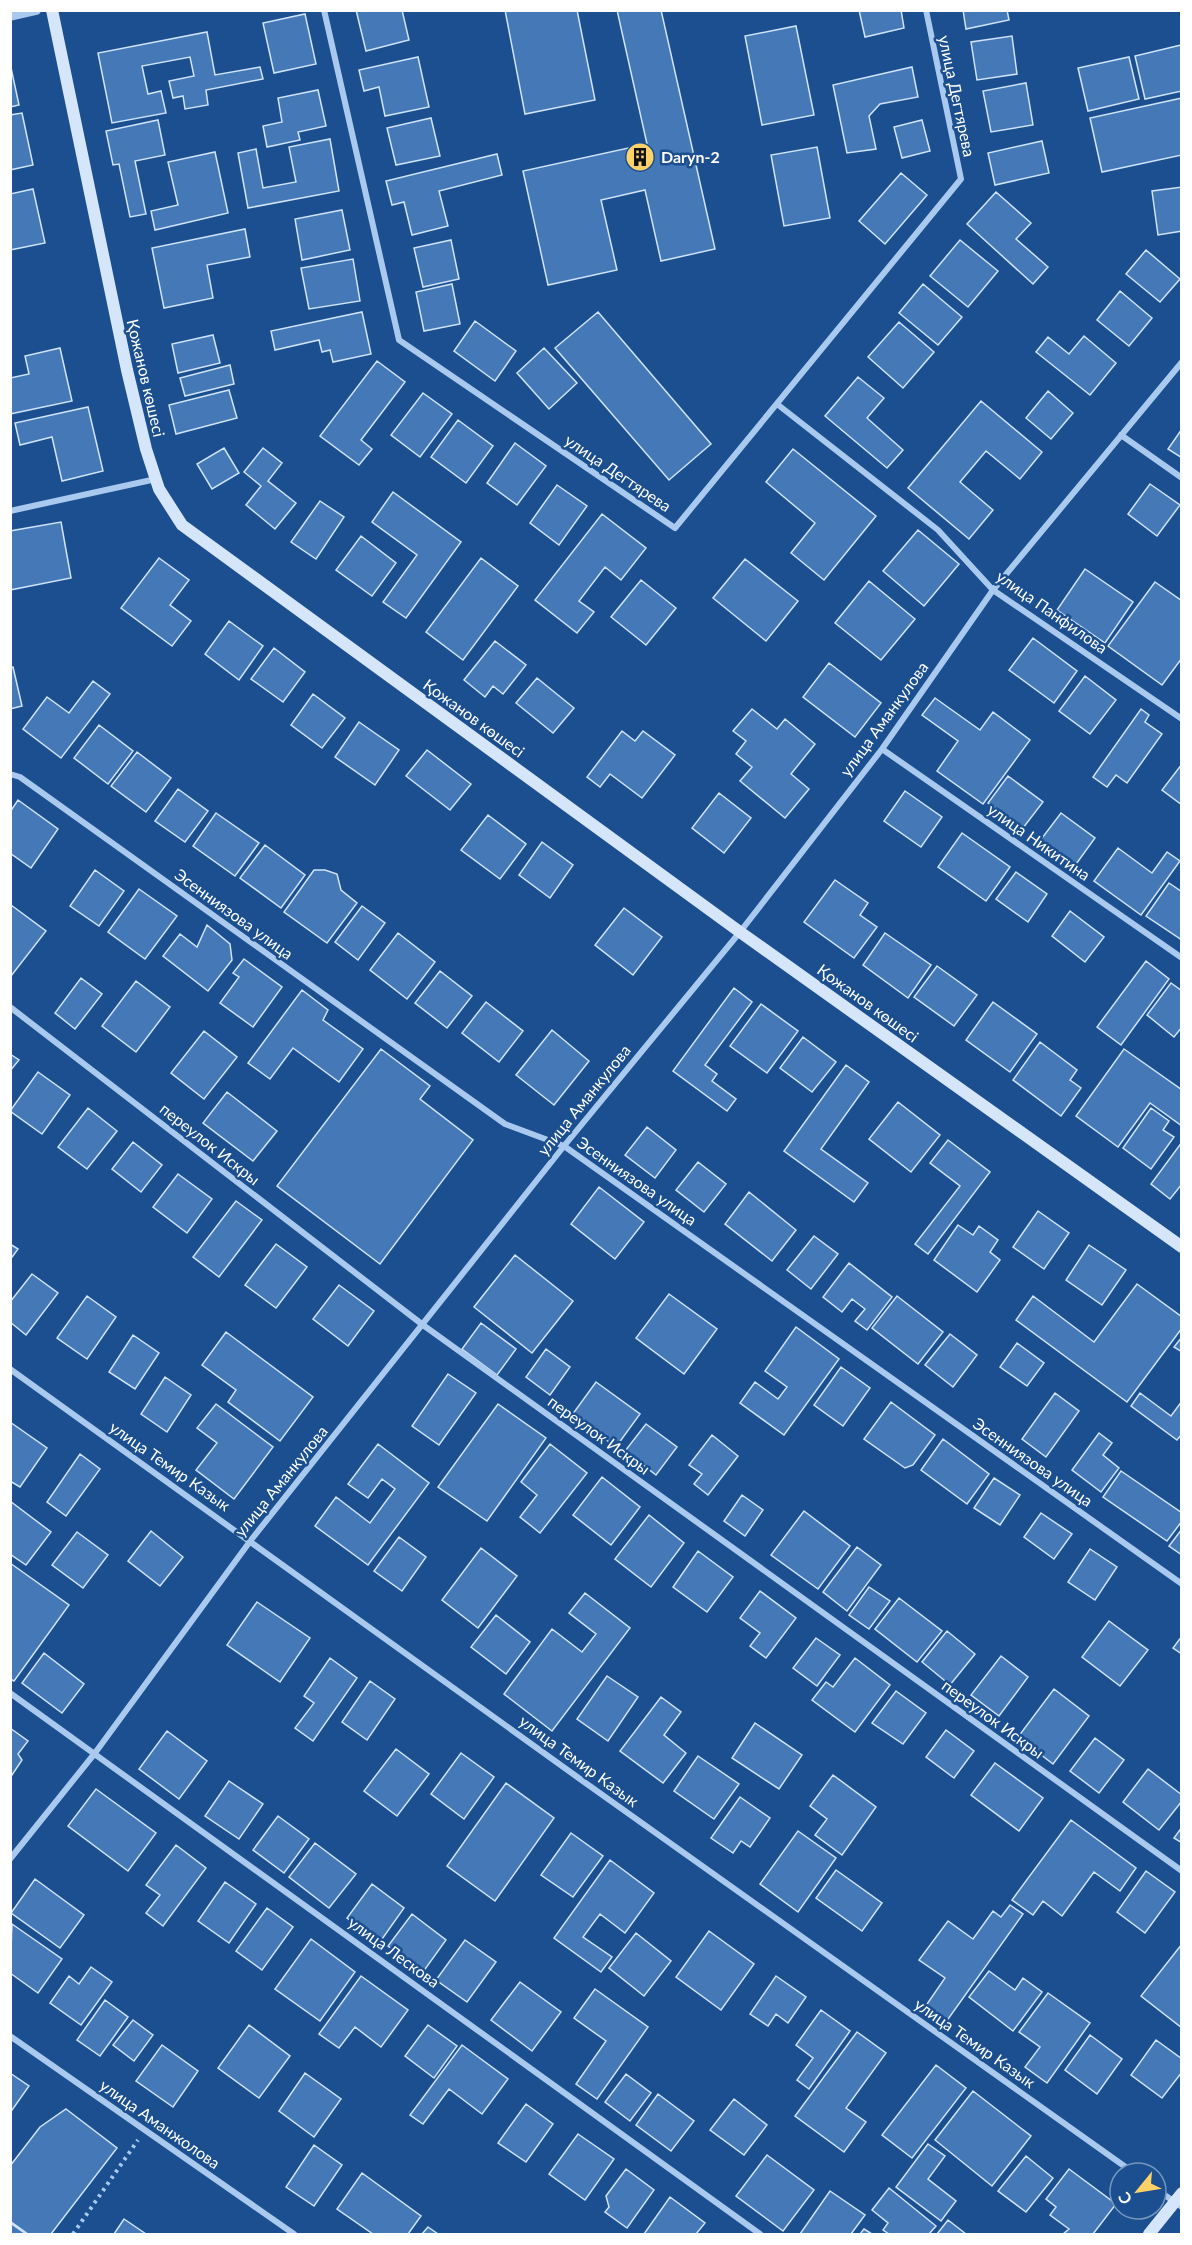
<svg xmlns="http://www.w3.org/2000/svg" width="1192" height="2245" font-family="Lato,sans-serif">
	<style>
		.building { fill: #4478b7; stroke: #cfe3fa; stroke-width: 1.5 }
		.lines { fill: none; stroke-linecap: round; stroke-linejoin: round }
		.path { stroke: #a9c9ee; stroke-width: 4; stroke-dasharray: 3 4.5; stroke-linecap: butt }
		.minor { stroke: #a9c9ee; stroke-width: 6 }
		.tertiary { stroke: #a9c9ee; stroke-width: 10 }
		.secondary { stroke: #d6e6fa; stroke-width: 12 }
		.labels { text-anchor: middle; stroke-width: 5; stroke-linejoin: round; paint-order: stroke }
		.street-label { font-size: 16px; fill: #fff; stroke: #1b4f8f }
		.poi-label { font-size: 16px; font-weight: bold; fill: #fff; stroke: #1b4f8f; text-anchor: start }
	</style>
	<rect width="100%" height="100%" fill="#1b4f8f"/>
	<path class="building" d="M356,10H402L409,40L366,51Z
		M505,10H577L595,100L525,114Z
		M617,10H661L715,249L661,261L645,190L601,200L617,270L548,285L523,171L647,144Z
		M859,10H901L904,28L865,37Z
		M963,10H1007L1009,20L966,29Z
		M305,14L316,64L274,73L263,23Z
		M796,26L814,115L762,125L745,36Z
		M207,32L215,75L260,67L263,79L206,90L208,105L185,109L183,96L173,98L169,81L194,76L190,57L142,66L148,94L161,91L166,113L112,123L98,53Z
		M1012,36L1017,74L977,80L971,42Z
		M1181,45L1182,91L1145,99L1135,56Z
		M418,57L429,107L385,116L379,87L364,91L359,70Z
		M1129,57L1139,99L1088,111L1078,68Z
		M10,63L19,105L10,107Z
		M912,67L918,97L880,104L869,116L876,149L847,153L833,85Z
		M1026,83L1033,125L991,132L983,91Z
		M318,90L326,126L298,132L300,140L267,147L263,126L282,122L278,98Z
		M1182,98V155L1102,172L1090,118Z
		M22,113L33,165L10,170V115Z
		M431,118L440,156L396,165L387,128Z
		M158,120L165,155L135,161L146,214L130,217L119,164L113,165L106,131Z
		M922,120L930,151L902,158L894,127Z
		M330,139L339,191L248,208L238,153L256,149L263,188L296,182L289,147Z
		M1042,141L1049,173L995,185L988,153Z
		M817,147L830,218L784,226L771,155Z
		M215,152L228,213L155,230L151,211L178,205L168,162Z
		M497,154L502,175L439,191L448,226L412,235L404,202L392,205L386,181Z
		M901,173L927,195L885,244L859,221Z
		M1182,187V231L1158,235L1152,191Z
		M33,189L45,243L10,250V194Z
		M996,192L1031,223L1016,239L1048,267L1033,284L967,224Z
		M342,210L350,250L302,260L295,219Z
		M245,229L250,257L207,265L213,298L164,308L152,248Z
		M451,240L459,279L423,287L414,248Z
		M960,240L998,271L968,307L930,276Z
		M1146,250L1180,279L1160,302L1126,274Z
		M353,259L360,301L309,309L301,268Z
		M452,284L460,324L424,331L416,292Z
		M923,284L962,317L938,345L899,313Z
		M1120,291L1152,318L1129,346L1097,320Z
		M362,312L371,354L333,362L330,350L322,352L319,340L275,350L271,331Z
		M598,312L711,444L669,480L555,348Z
		M475,321L516,351L495,381L454,351Z
		M899,322L934,352L903,388L868,357Z
		M213,335L220,363L178,373L172,344Z
		M1084,336L1116,363L1090,395L1036,352L1048,337L1069,354Z
		M60,348L72,401L10,414V378L29,374L25,356Z
		M544,348L577,383L549,409L517,373Z
		M377,361L405,382L361,440L372,449L359,465L320,436Z
		M230,365L234,384L185,396L180,378Z
		M858,377L884,398L867,418L903,450L887,468L825,416Z
		M229,390L237,418L176,434L169,405Z
		M1048,391L1073,413L1051,439L1026,418Z
		M423,393L452,414L420,457L391,435Z
		M981,401L1042,452L1020,479L986,451L960,482L993,510L969,539L908,488Z
		M88,407L103,471L62,481L52,437L20,445L15,423Z
		M458,420L493,446L466,483L431,457Z
		M1182,429V458L1168,449Z
		M515,443L546,466L517,505L487,483Z
		M224,448L239,473L212,489L197,464Z
		M263,448L282,463L268,481L296,503L275,529L246,505L261,486L244,472Z
		M793,449L876,516L824,580L791,553L815,523L766,482Z
		M1150,484L1180,505L1157,536L1128,514Z
		M557,485L587,506L559,545L530,523Z
		M393,492L461,542L406,618L383,602L417,555L372,522Z
		M320,501L344,517L316,559L291,542Z
		M602,514L646,548L621,580L605,567L579,601L594,612L577,633L535,600Z
		M61,522L71,578L10,590V531Z
		M918,530L959,564L924,606L883,571Z
		M361,536L396,563L372,596L336,570Z
		M159,558L189,580L170,605L191,621L172,646L121,608Z
		M481,558L518,586L463,660L426,632Z
		M745,559L798,601L766,641L713,598Z
		M1085,569L1133,602L1105,643L1057,610Z
		M641,580L676,608L646,645L611,617Z
		M869,581L915,619L881,660L835,623Z
		M1155,582L1182,601V658L1162,685L1108,646Z
		M229,621L263,646L239,680L205,654Z
		M1033,638L1077,671L1054,703L1009,670Z
		M495,641L526,665L503,694L493,686L485,697L464,680Z
		M274,648L305,672L283,702L251,679Z
		M829,663L881,703L855,737L803,697Z
		M13,667L22,706L10,709V668Z
		M1085,676L1116,700L1090,734L1059,711Z
		M537,678L574,708L553,733L516,703Z
		M93,681L110,694L61,758L23,729L47,697L69,713Z
		M313,694L345,718L322,748L291,725Z
		M935,698L980,730L993,712L1030,740L983,804L937,771L958,741L922,715Z
		M752,709L777,729L785,719L815,744L791,774L809,789L785,818L740,781L752,767L736,754L746,741L733,731Z
		M1141,709L1149,715L1145,722L1162,734L1127,783L1116,775L1107,787L1093,777Z
		M359,722L399,750L375,785L335,757Z
		M99,725L133,751L108,784L74,758Z
		M622,731L635,741L643,731L675,755L642,798L610,774L600,787L587,777Z
		M427,750L471,784L450,810L406,776Z
		M137,752L171,778L146,812L111,786Z
		M1182,764V805L1162,790Z
		M1008,776L1043,802L1023,828L988,803Z
		M178,789L208,811L185,842L155,821Z
		M905,791L942,817L921,847L884,821Z
		M719,793L751,818L724,853L692,828Z
		M18,800L58,829L31,868L10,853V812Z
		M216,813L259,843L235,876L193,846Z
		M1061,813L1095,838L1074,867L1039,842Z
		M488,815L526,844L500,879L461,850Z
		M962,833L1010,867L986,901L938,867Z
		M542,842L573,865L550,898L519,875Z
		M265,845L305,875L281,908L240,878Z
		M1118,848L1152,873L1167,852L1180,861L1141,915L1094,881Z
		M95,870L124,891L99,926L70,906Z
		M314,870H325L337,874L341,890L357,903L327,943L284,912Z
		M1016,872L1047,894L1028,922L996,899Z
		M835,880L868,903L860,915L877,927L854,958L804,922Z
		M1169,883L1182,892V940L1146,916Z
		M139,889L177,916L145,959L108,932Z
		M11,905L46,931L11,976H10Z
		M362,906L385,923L358,960L335,942Z
		M624,908L662,937L633,975L595,945Z
		M1070,911L1104,937L1085,962L1052,936Z
		M207,925L230,944L232,960L208,991L163,956L180,934L197,947Z
		M398,933L435,962L407,999L370,970Z
		M885,933L931,965L908,998L863,965Z
		M244,959L282,987L253,1027L220,1003L239,977L233,973Z
		M1146,961L1169,979L1121,1045L1097,1027Z
		M937,966L977,995L954,1026L914,997Z
		M440,971L472,996L447,1028L415,1003Z
		M81,978L102,994L75,1029L55,1013Z
		M136,981L170,1007L136,1052L102,1026Z
		M1171,983L1182,991V1027L1174,1037L1147,1015Z
		M734,988L752,1002L705,1065L717,1074L712,1081L736,1099L727,1111L673,1071Z
		M302,990L328,1010L323,1020L363,1049L339,1082L293,1048L270,1079L248,1063Z
		M486,1002L523,1031L499,1062L462,1033Z
		M993,1002L1037,1034L1010,1072L966,1040Z
		M761,1004L798,1031L767,1073L730,1046Z
		M552,1030L589,1061L554,1105L516,1075Z
		M204,1031L237,1057L204,1099L171,1073Z
		M803,1037L836,1062L812,1092L780,1068Z
		M1040,1042L1077,1070L1070,1080L1081,1088L1061,1116L1013,1080Z
		M381,1049L430,1086L420,1099L473,1140L380,1264L277,1186Z
		M1124,1049L1182,1090V1126L1150,1103L1118,1147L1076,1116Z
		M10,1054L19,1060L10,1071Z
		M846,1065L869,1082L821,1149L868,1183L854,1202L784,1151Z
		M38,1072L70,1095L42,1134L10,1111Z
		M227,1092L277,1131L253,1161L203,1123Z
		M898,1102L940,1135L911,1172L869,1139Z
		M88,1108L117,1131L87,1169L58,1147Z
		M1151,1108L1169,1121L1163,1130L1174,1137L1151,1169L1123,1148Z
		M647,1127L676,1150L655,1178L625,1155Z
		M948,1140L990,1172L928,1254L915,1244L960,1186L930,1163Z
		M133,1142L162,1165L141,1192L112,1169Z
		M1182,1142V1184L1170,1199L1151,1184Z
		M698,1162L726,1184L704,1212L676,1190Z
		M178,1174L212,1199L187,1233L153,1207Z
		M599,1187L644,1222L615,1259L571,1224Z
		M749,1192L796,1230L772,1261L725,1224Z
		M236,1201L262,1220L219,1277L193,1257Z
		M1038,1211L1069,1233L1044,1269L1013,1247Z
		M958,1225L973,1235L979,1226L998,1240L990,1252L1000,1260L977,1292L934,1260Z
		M814,1236L838,1254L811,1289L787,1270Z
		M10,1244L18,1249L10,1260Z
		M276,1244L307,1267L276,1308L245,1285Z
		M1089,1245L1126,1270L1102,1305L1066,1280Z
		M515,1255L573,1301L532,1353L474,1307Z
		M849,1263L892,1297L867,1330L855,1321L865,1309L852,1299L842,1312L823,1297Z
		M32,1274L58,1293L26,1335L10,1322V1302Z
		M1137,1284L1182,1317V1328L1127,1402L1016,1320L1033,1296L1094,1342Z
		M339,1285L374,1311L348,1346L313,1319Z
		M669,1294L717,1329L684,1374L636,1338Z
		M87,1296L116,1317L87,1359L57,1338Z
		M897,1296L943,1332L918,1364L872,1328Z
		M481,1323L516,1349L497,1375L462,1349Z
		M796,1327L839,1359L784,1435L740,1403L755,1382L778,1399L787,1387L765,1371Z
		M226,1332L313,1397L280,1441L228,1402L236,1390L202,1365Z
		M950,1334L977,1355L953,1387L925,1365Z
		M133,1335L159,1353L135,1389L109,1372Z
		M1182,1337V1352L1174,1347Z
		M1017,1343L1044,1363L1027,1386L1000,1367Z
		M546,1349L570,1367L550,1395L526,1377Z
		M841,1367L870,1388L843,1426L814,1405Z
		M448,1374L476,1393L439,1445L412,1426Z
		M165,1377L191,1395L167,1432L141,1414Z
		M596,1382L640,1414L616,1447L572,1415Z
		M1055,1393L1079,1411L1046,1457L1022,1439Z
		M1140,1393L1171,1416L1182,1401V1434L1177,1440L1131,1406Z
		M891,1402L935,1435L913,1465L905,1468L864,1439Z
		M216,1404L273,1447L234,1499L196,1470L217,1443L197,1428Z
		M498,1404L546,1438L487,1521L438,1487Z
		M10,1422L47,1448L20,1487L10,1481Z
		M646,1424L677,1447L656,1475L625,1451Z
		M1099,1433L1112,1443L1103,1455L1119,1468L1101,1492L1072,1470Z
		M712,1435L738,1456L708,1495L694,1484L702,1474L689,1465Z
		M943,1439L989,1474L967,1504L921,1470Z
		M378,1444L429,1483L368,1565L315,1526L336,1497L370,1523L395,1489L382,1479L368,1498L348,1484Z
		M550,1444L587,1473L540,1533L520,1517L537,1495L521,1482Z
		M80,1454L100,1469L66,1516L47,1502Z
		M1121,1471L1182,1513V1521L1167,1541L1103,1497Z
		M602,1477L640,1507L611,1545L573,1515Z
		M994,1478L1020,1495L1000,1525L974,1508Z
		M742,1495L763,1510L745,1536L724,1521Z
		M10,1501L51,1532L26,1565L10,1554Z
		M804,1511L850,1546L818,1589L771,1555Z
		M1041,1513L1072,1534L1054,1559L1024,1537Z
		M649,1515L684,1543L651,1587L615,1559Z
		M1182,1529V1555L1169,1546Z
		M151,1531L183,1557L160,1586L128,1561Z
		M77,1532L108,1555L83,1588L52,1565Z
		M399,1537L426,1557L402,1591L374,1571Z
		M857,1547L881,1565L847,1611L823,1592Z
		M481,1548L517,1576L478,1628L442,1600Z
		M1090,1549L1117,1567L1095,1600L1068,1582Z
		M698,1551L733,1577L707,1612L673,1587Z
		M10,1563L69,1605L14,1681L10,1679Z
		M869,1587L890,1601L869,1629L849,1615Z
		M760,1591L796,1618L766,1658L750,1646L760,1633L740,1618Z
		M585,1593L630,1628L552,1731L504,1694L552,1629L582,1652L596,1634L569,1613Z
		M899,1598L942,1631L917,1662L875,1629Z
		M257,1602L310,1638L280,1682L227,1645Z
		M496,1615L530,1642L506,1674L471,1647Z
		M1109,1621L1148,1650L1120,1686L1082,1657Z
		M947,1631L975,1654L950,1685L922,1662Z
		M1182,1636V1654L1173,1648Z
		M816,1638L840,1655L817,1686L793,1668Z
		M44,1653L84,1684L62,1713L22,1683Z
		M1001,1656L1028,1677L999,1716L971,1695Z
		M330,1658L357,1678L313,1741L295,1728L314,1703L304,1696Z
		M855,1658L890,1685L855,1732L812,1700L826,1682L833,1687Z
		M607,1676L638,1697L608,1741L577,1719Z
		M370,1681L395,1699L367,1740L342,1722Z
		M1054,1689L1089,1716L1053,1764L1018,1737Z
		M896,1691L926,1713L903,1744L872,1723Z
		M661,1697L681,1712L664,1735L686,1753L663,1783L620,1751Z
		M755,1723L802,1755L779,1789L732,1758Z
		M10,1728L28,1741L18,1754L22,1760L10,1778Z
		M946,1730L974,1751L954,1778L926,1757Z
		M167,1731L207,1761L179,1799L139,1769Z
		M1095,1738L1124,1760L1099,1793L1070,1771Z
		M396,1749L429,1774L397,1816L364,1791Z
		M461,1753L494,1777L464,1819L431,1794Z
		M698,1756L739,1784L714,1819L674,1791Z
		M995,1763L1043,1798L1019,1831L971,1795Z
		M1148,1769L1182,1795V1801L1159,1830L1123,1802Z
		M833,1775L876,1807L842,1855L815,1835L827,1819L810,1806Z
		M229,1781L263,1804L239,1839L205,1816Z
		M506,1783L554,1818L495,1901L447,1866Z
		M96,1789L156,1833L128,1871L68,1826Z
		M740,1797L770,1818L750,1847L741,1841L733,1853L711,1838Z
		M278,1816L309,1839L284,1873L253,1850Z
		M1071,1820L1136,1868L1120,1891L1094,1872L1062,1916L1043,1901L1033,1915L1012,1900Z
		M1182,1827V1843L1174,1838Z
		M798,1831L836,1858L798,1912L760,1884Z
		M571,1833L603,1856L573,1897L541,1875Z
		M315,1843L356,1874L329,1908L289,1877Z
		M176,1845L206,1868L163,1926L146,1913L160,1895L146,1885Z
		M610,1860L654,1893L625,1933L600,1914L583,1937L612,1957L601,1972L554,1938Z
		M836,1870L882,1903L862,1931L816,1898Z
		M1146,1871L1175,1892L1145,1933L1117,1912Z
		M35,1879L84,1915L60,1948L11,1913Z
		M225,1882L256,1904L229,1943L198,1921Z
		M372,1884L404,1908L380,1942L347,1918Z
		M1010,1905L1023,1914L946,2022L925,2007L945,1978L919,1960L948,1921L973,1939L993,1911L1001,1917Z
		M267,1908L293,1927L262,1970L236,1951Z
		M412,1914L446,1940L423,1972L388,1946Z
		M12,1924L62,1959L38,1993L10,1973Z
		M709,1931L754,1964L721,2010L676,1977Z
		M636,1933L671,1961L644,1996L609,1968Z
		M311,1939L355,1972L320,2021L275,1989Z
		M465,1940L496,1962L467,2002L436,1980Z
		M1182,1944V2028L1141,1996Z
		M91,1967L112,1982L81,2025L50,2003L69,1976L79,1984Z
		M989,1971L1015,1990L1023,1978L1042,1992L1013,2031L969,1997Z
		M361,1976L408,2010L381,2047L355,2027L339,2048L319,2034Z
		M776,1976L806,1997L788,2023L776,2014L768,2026L750,2014Z
		M520,1982L561,2012L532,2051L491,2020Z
		M595,1989L648,2027L597,2099L576,2084L606,2041L574,2018Z
		M1048,1993L1090,2023L1047,2083L1025,2067L1040,2047L1019,2032Z
		M105,2000L128,2017L100,2056L77,2040Z
		M821,2010L850,2031L809,2089L797,2080L813,2058L796,2045Z
		M133,2020L153,2035L134,2061L113,2045Z
		M249,2025L290,2056L259,2098L218,2068Z
		M428,2025L457,2046L434,2078L405,2056Z
		M857,2032L886,2053L846,2108L866,2122L844,2152L795,2116Z
		M1090,2035L1122,2059L1097,2094L1065,2070Z
		M1156,2040L1182,2059V2072L1162,2098L1131,2075Z
		M162,2045L198,2071L173,2107L136,2081Z
		M462,2045L508,2079L482,2114L449,2089L423,2124L410,2115Z
		M936,2065L966,2088L912,2158L882,2135Z
		M10,2073L29,2086L10,2113Z
		M305,2073L341,2099L314,2137L279,2111Z
		M626,2074L651,2093L630,2121L605,2102Z
		M973,2091L1031,2136L992,2186L935,2140Z
		M658,2094L694,2121L671,2151L636,2125Z
		M734,2099L767,2125L744,2155L710,2130Z
		M526,2104L553,2124L526,2162L498,2143Z
		M66,2109L117,2148L51,2234H28L10,2221V2166L40,2127Z
		M578,2134L614,2159L585,2200L549,2174Z
		M928,2144L945,2156L928,2179L956,2201L941,2221L896,2187Z
		M314,2145L342,2165L314,2206L286,2187Z
		M767,2155L814,2190L783,2231L736,2196Z
		M1026,2156L1053,2178L1026,2212L998,2191Z
		M626,2169L654,2190L627,2228L605,2212L609,2207L606,2196Z
		M1069,2169L1116,2204L1093,2234H1063L1069,2229L1050,2215L1056,2207L1046,2199Z
		M362,2173L421,2216L408,2234H373L337,2209Z
		M889,2188L936,2226L929,2234H889L883,2230L888,2223L872,2210Z
		M830,2191L865,2215L851,2234H800Z
		M670,2197L705,2223L696,2234H644Z
		M124,2219L146,2234H114Z
		M948,2220L966,2234H937Z
		M10,2223L26,2234H10Z
		M428,2227L438,2234H422Z
		M864,2229L872,2234H860Z"/>
	<g class="lines">
		<path class="path" d="M73,2234L138,2140"/>
		<path class="minor" d="M324,10L399,340L675,528L961,179L926,10
			M777,404L938,530L993,590L1182,719
			M1121,435L1182,478
			M10,511L156,479
			M882,749L1182,958
			M10,774L20,777L505,1124L564,1146L1182,1584
			M10,1007L423,1325L1182,1871
			M10,1369L580,1779L1134,2173
			M10,1693L760,2234
			M10,1859L95,1753L251,1540L564,1146L740,932L882,749L993,590L1182,362
			M10,2036L294,2234
			M1156,2189L1182,2207"/>
		<path class="tertiary" d="M10,16L36,10"/>
		<path class="secondary" d="M52,10L127,370L146,449L159,489L182,525L740,932L1182,1247
			M1149,2234L1182,2193"/>
	</g>
	<defs>
		<g id="building-disc" transform="scale(1.5)"><circle r="9.5" fill="#ffd166" stroke="#1b4f8f"/><path d="M-4-6H4V6H1V3H-1V6H-4ZM-2.5-4.3h1.7v1.8h-1.7ZM.8-4.3h1.7v1.8H.8ZM-2.5-1h1.7V.8h-1.7ZM.8-1h1.7V.8H.8Z" fill="#111"/></g>
	</defs>
	<g fill-rule="evenodd">
		<use href="#building-disc" x="640" y="157"/>
	</g>
	<g class="labels">
		<g class="street-label">
			<text transform="translate(957 96) rotate(78)" y="6">улица Дегтярева</text>
			<text transform="translate(146 378) rotate(77)" y="6">Қожанов көшесі</text>
			<text transform="translate(618 473) rotate(34)" y="6">улица Дегтярева</text>
			<text transform="translate(1052 612) rotate(35)" y="6">улица Панфилова</text>
			<text transform="translate(474 718) rotate(36)" y="6">Қожанов көшесі</text>
			<text transform="translate(884 719) rotate(-54)" y="6">улица Аманкулова</text>
			<text transform="translate(1039 842) rotate(35)" y="6">улица Никитина</text>
			<text transform="translate(234 914) rotate(36)" y="6">Эсенниязова улица</text>
			<text transform="translate(868 1003) rotate(36)" y="6">Қожанов көшесі</text>
			<text transform="translate(584 1100) rotate(-51)" y="6">улица Аманкулова</text>
			<text transform="translate(210 1144) rotate(38)" y="6">переулок Искры</text>
			<text transform="translate(637 1181) rotate(35)" y="6">Эсенниязова улица</text>
			<text transform="translate(599 1435) rotate(36)" y="6">переулок Искры</text>
			<text transform="translate(1033 1462) rotate(35)" y="6">Эсенниязова улица</text>
			<text transform="translate(170 1466) rotate(35)" y="6">улица Темир Казык</text>
			<text transform="translate(281 1481) rotate(-51)" y="6">улица Аманкулова</text>
			<text transform="translate(993 1719) rotate(36)" y="6">переулок Искры</text>
			<text transform="translate(579 1761) rotate(36)" y="6">улица Темир Казык</text>
			<text transform="translate(394 1952) rotate(36)" y="6">улица Лескова</text>
			<text transform="translate(975 2043) rotate(35)" y="6">улица Темир Казык</text>
			<text transform="translate(160 2124) rotate(35)" y="6">улица Аманжолова</text>
		</g>
		<g class="poi-label">
			<text x="661" y="163">Daryn-2</text>
		</g>
	</g>
	<rect width="1192" height="2245" fill="none" stroke="#ffffff" stroke-width="24"/>
	<g transform="translate(1138 2191) rotate(240)"><circle r="28" fill="#1b4f8f" stroke="#7695bc" stroke-width="1.5"/>
	<path d="M0-4.5L10 22L0 15L-10 22Z" fill="#ffd166"/>
	<text y="-9" font-size="16" font-weight="bold" text-anchor="middle" fill="#ffffff">С</text>
	</g>
</svg>
